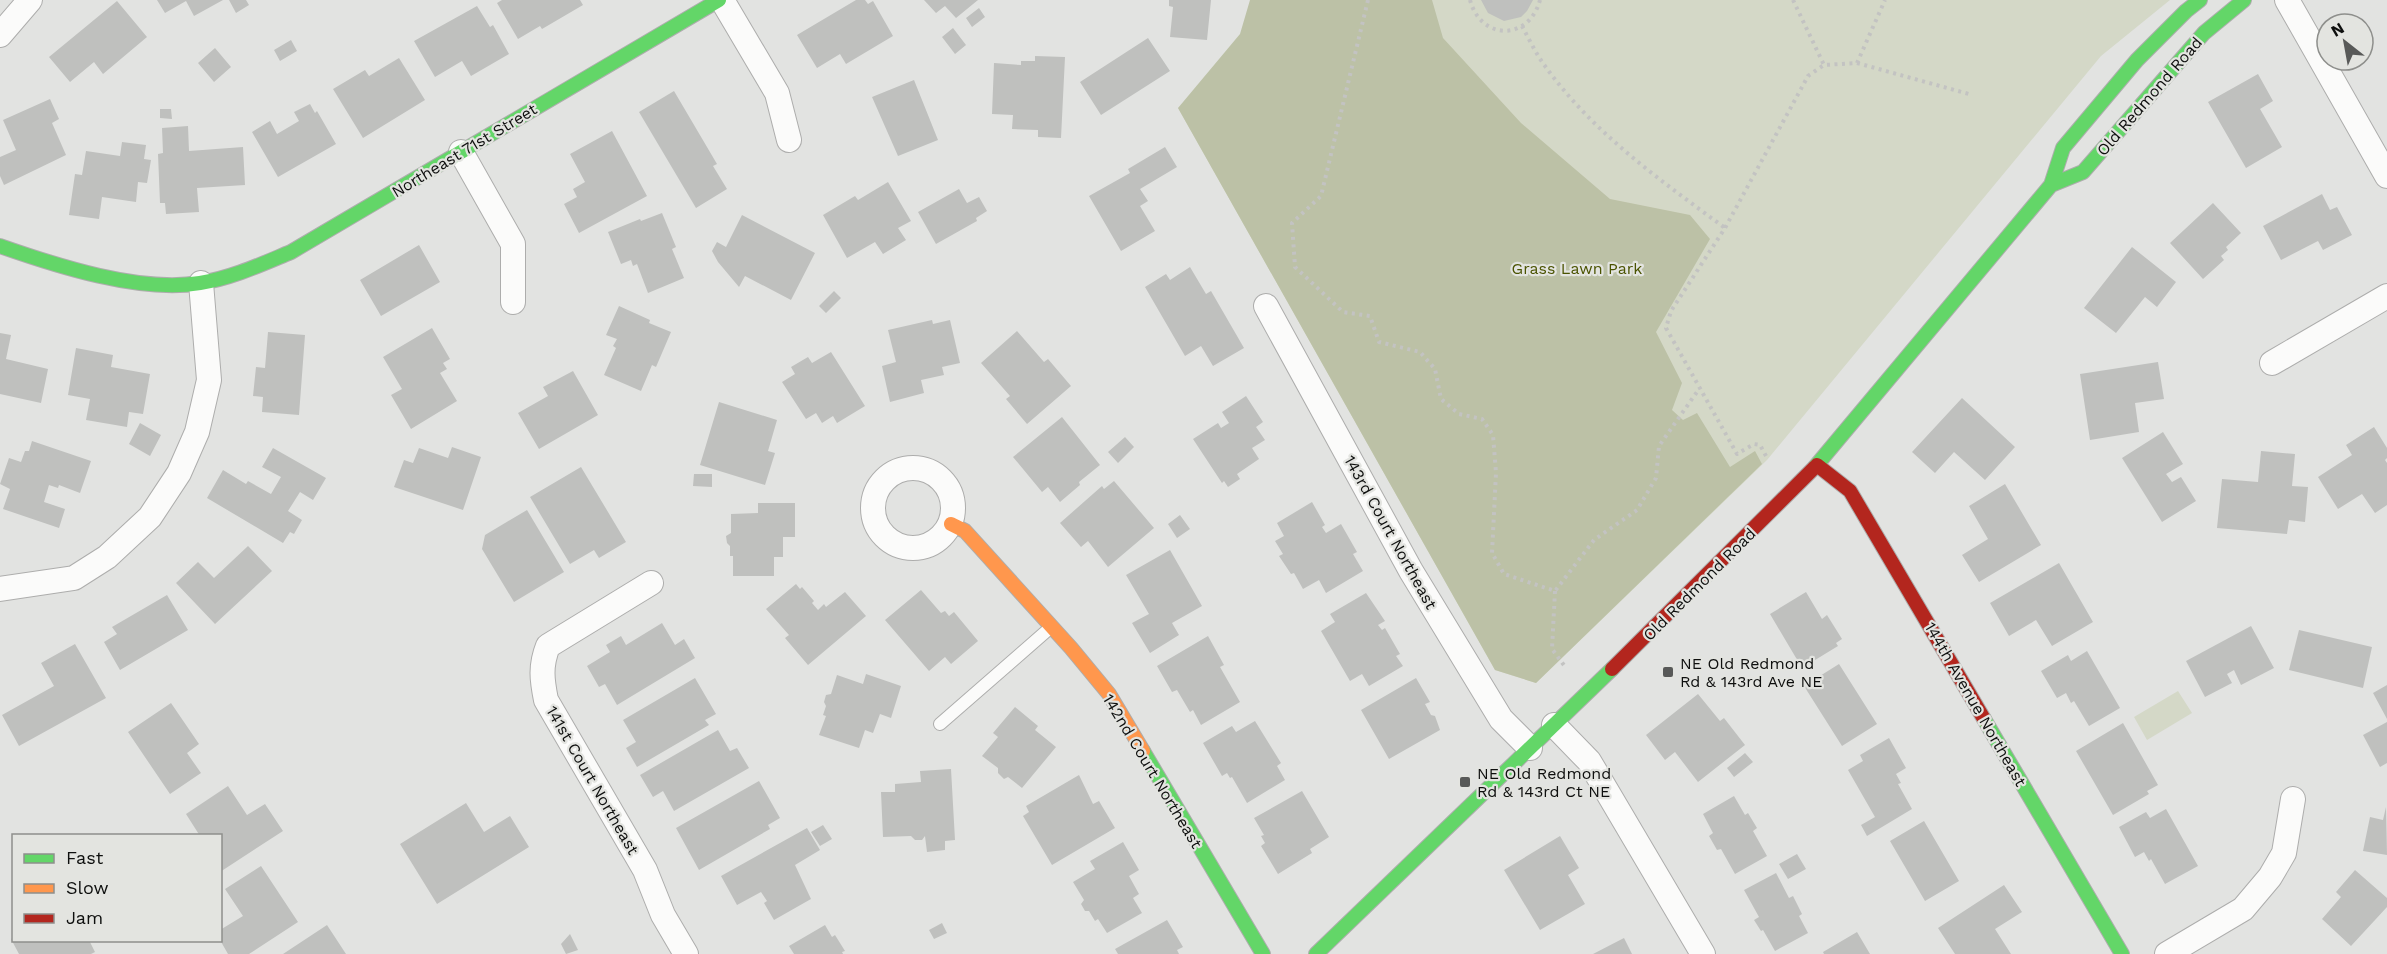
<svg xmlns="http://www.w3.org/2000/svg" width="2387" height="954" font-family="'Work Sans',sans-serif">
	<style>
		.green { fill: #d4d8c7 }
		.forest { fill: #bcc1a6 }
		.building { fill: #bfc0be }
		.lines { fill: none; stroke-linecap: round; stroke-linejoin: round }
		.lane-casing { stroke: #adadac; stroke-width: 14 }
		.street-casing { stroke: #adadac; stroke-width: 26 }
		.fast-casing { stroke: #adadac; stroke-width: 16 }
		.slow-casing { stroke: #adadac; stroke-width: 16 }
		.jam-casing { stroke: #adadac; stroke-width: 16 }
		.path { stroke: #c3c3c2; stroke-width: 4; stroke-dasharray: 3 4.5; stroke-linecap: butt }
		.lane { stroke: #fbfbfa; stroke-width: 12 }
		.street { stroke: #fbfbfa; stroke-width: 24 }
		.fast { stroke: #63d668; stroke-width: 14 }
		.slow { stroke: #ff974d; stroke-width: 14 }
		.jam { stroke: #b3261e; stroke-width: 14 }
		.poi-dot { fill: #585958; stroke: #e3e4e0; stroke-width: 2 }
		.labels { text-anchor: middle; stroke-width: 4.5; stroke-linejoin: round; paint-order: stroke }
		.street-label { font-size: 16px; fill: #0e0f0e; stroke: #e3e4e0 }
		.park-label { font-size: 16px; fill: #4a5300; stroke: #e3e4e0 }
		.poi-label { font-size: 16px; fill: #0e0f0e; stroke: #e3e4e0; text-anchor: start }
	</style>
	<rect width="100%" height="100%" fill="#e2e3e1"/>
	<path class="green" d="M1262,0H2170L2101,56L1767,460L1536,683L1495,670L1178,108L1288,43Z
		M2178,691L2192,713L2147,740L2134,717Z"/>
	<path class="forest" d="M1250,0H1432L1443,38L1521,123L1610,199L1690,215L1710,239L1656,332L1682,383L1672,410L1683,420L1697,413L1730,467L1755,451L1762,464L1536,683L1495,670L1178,108L1240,34Z"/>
	<path class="building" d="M157,0H223L194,16L186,1L165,13Z
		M229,0H246L249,5L236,13Z
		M502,0H580L583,5L542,29L540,26L518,39L497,3Z
		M856,0H865L868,4L873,1L893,36L846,64L840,54L817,68L797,35Z
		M924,0H978L956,18L945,6L936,13Z
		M1169,0H1211L1207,40L1170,37L1173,7L1169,6Z
		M1481,0H1533L1527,11L1521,17L1504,21L1488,13Z
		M117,1L147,37L103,74L94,62L70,82L49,57Z
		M477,6L490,27L493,25L509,54L471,76L462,61L435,77L414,41Z
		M979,8L985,17L972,27L966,18Z
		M953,28L966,45L955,54L942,37Z
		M1148,38L1170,71L1101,115L1080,82Z
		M291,40L297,51L280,61L274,50Z
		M215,48L231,67L214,82L198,63Z
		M1035,56L1065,57L1061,138L1038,137V130L1012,129L1013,115L992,114L994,63L1021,65V61H1035Z
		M399,58L425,100L363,138L333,89L365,70L369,76Z
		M2258,74L2273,101L2260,109L2282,147L2246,168L2208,102Z
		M914,80L938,140L898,156L872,97Z
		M674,91L717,164L713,166L727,189L696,208L639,112Z
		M50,99L59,119L52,123L66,155L4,185L0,176V157L16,150L3,120Z
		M310,104L315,113L317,111L336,144L278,177L252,132L270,121L277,134L299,121L294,112Z
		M160,109H171L172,119L160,118Z
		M188,126L189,151L243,147L245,185L197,188L199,212L166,214L165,203H160L158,154L163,153L162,128Z
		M612,131L647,196L579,233L564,204L577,197L573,189L585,182L570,154Z
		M122,142L146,145L144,159L151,160L147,183L138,182L136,202L102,197L99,219L69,215L75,174L82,175L86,151L120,156Z
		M1165,147L1177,167L1140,189L1148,201L1140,206L1155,231L1121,251L1089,196L1130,173L1128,169Z
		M888,182L911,221L898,228L906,240L883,254L875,242L847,258L823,215L855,196L858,200Z
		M959,189L967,203L979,197L987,211L976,218L977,221L936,244L918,212Z
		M2322,194L2330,210L2337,207L2352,235L2323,250L2318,241L2281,260L2263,226Z
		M2213,203L2241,233L2226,247L2228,250L2221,256L2224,260L2203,279L2170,243Z
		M662,213L676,247L672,249L684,278L648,293L637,264L633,266L631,260L621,264L608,232L640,219L641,221Z
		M742,215L815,253L791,300L745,276L739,287L718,262L712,251L717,242L726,247Z
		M419,245L440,282L381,316L360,280Z
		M2132,247L2176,282L2157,307L2145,297L2116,333L2084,308Z
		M1190,267L1206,294L1211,291L1244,348L1213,366L1201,346L1185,356L1145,287L1166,274L1170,280Z
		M834,291L841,298L826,313L819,306Z
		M619,306L650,320L649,323L671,332L656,367L652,365L641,391L604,375L616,348L613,346L617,339L606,335Z
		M932,320L933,324L950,320L960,363L942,367L944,375L921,380L924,393L890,402L882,366L896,362L888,330Z
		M432,328L450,359L443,363L447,369L440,373L457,401L411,429L391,395L402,389L383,357Z
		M1017,331L1044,362L1048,359L1071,386L1027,424L1006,399L1010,396L981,363Z
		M268,332L305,335L299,415L262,412L263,397L253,396L256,367L265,368Z
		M0,333L11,335L6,359L48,369L41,403L0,394Z
		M76,348L113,355L111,367L150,374L143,414L129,412L127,427L86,420L90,399L68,395Z
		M831,352L865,406L837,423L833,416L822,423L816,413L806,419L782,382L795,374L791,367L808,357L812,363Z
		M2158,362L2164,399L2135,403L2139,432L2090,440L2080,374Z
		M573,371L598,415L539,449L518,413L548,396L543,387Z
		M1246,396L1263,422L1256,427L1265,440L1252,448L1259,459L1237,474L1240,479L1228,487L1224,481L1222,483L1193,439L1218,423L1221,428L1229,423L1222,412Z
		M1962,398L2015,447L1985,480L1954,452L1935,473L1912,452Z
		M719,402L777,420L768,451L775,453L765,485L700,465Z
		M1062,417L1100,465L1079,482L1080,485L1060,502L1048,487L1042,492L1013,457Z
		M140,423L161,435L150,456L129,444Z
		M2374,427L2387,448V458L2385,460L2387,463V505L2375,513L2362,494L2338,509L2318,477L2352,455L2346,445Z
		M2163,432L2183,464L2166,474L2172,482L2181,477L2196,501L2162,522L2122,458Z
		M1125,437L1134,447L1118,463L1108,452Z
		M32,441L91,461L80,493L59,485L58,488L49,485L44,502L65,509L59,528L3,509L10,489L0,484L9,458L21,462L25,451H29Z
		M452,447L481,457L463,510L394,487L404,460L413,463L419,448L448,458Z
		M273,448L326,478L313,500L300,492L288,511L302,520L294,534L290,532L283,543L207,498L223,470L246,484L248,481L271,494L281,477L262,467Z
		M2261,451L2295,454L2292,486L2308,487L2305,522L2289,520L2287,534L2217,528L2222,479L2258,482Z
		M581,467L626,542L599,558L594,550L570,564L530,497Z
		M694,474H712V487L693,486Z
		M1114,481L1154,528L1108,567L1088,541L1081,547L1060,523L1102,486L1104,489Z
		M2005,484L2041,545L1979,582L1962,555L1988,539L1969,506Z
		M1312,502L1325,525L1322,527L1326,533L1341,524L1357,552L1353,554L1363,571L1326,593L1319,580L1303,589L1294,573L1291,574L1279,556L1283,554L1275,541L1284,536L1277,523Z
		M758,503H795V537H783V557H774V576H733V556H730V546L727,543L726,536L731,533V514L758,513Z
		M527,510L564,572L514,602L482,549L485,535Z
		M1180,515L1190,529L1177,538L1168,524Z
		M248,546L272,571L215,624L176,583L198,562L214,578Z
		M1170,550L1202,606L1172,623L1179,635L1150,653L1132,623L1149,614L1126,575Z
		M2059,563L2093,622L2052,646L2036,620L2009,636L1990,603Z
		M796,584L800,589L802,587L814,601L812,603L818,610L824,604L826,607L845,592L866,616L808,665L785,638L789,635L766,609Z
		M921,590L941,613L945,611L949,616L954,612L978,641L951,664L945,657L929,671L885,620Z
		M1806,592L1822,619L1827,615L1842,639L1836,643L1838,646L1802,668L1770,614Z
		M1366,593L1385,621L1378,625L1382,630L1385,628L1400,654L1396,656L1403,666L1369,686L1362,674L1350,681L1321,631L1335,622L1330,614Z
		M167,595L188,630L120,670L104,642L117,634L112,627Z
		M662,623L675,645L684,639L695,658L617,705L605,684L599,687L587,666L610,652L606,645L621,636L626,645Z
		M2251,626L2274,668L2241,685L2234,670L2227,674L2232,683L2205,697L2186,661Z
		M2299,630L2372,647L2363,688L2289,670Z
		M1208,636L1224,665L1220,667L1240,702L1201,725L1193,710L1190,712L1177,690L1172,692L1157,666Z
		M75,644L106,698L19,746L2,715L54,686L41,663Z
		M2087,651L2120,708L2089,726L2074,701L2071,703L2066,693L2057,698L2041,671L2068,655L2071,661Z
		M1839,664L1877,724L1842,746L1804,686Z
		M866,674L901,686L891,718L880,714L873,733L865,730L859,748L819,735L826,716L823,715L826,706L824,702L826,695L831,694L837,675L863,684Z
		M695,678L716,714L705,720L709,725L637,767L626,748L636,742L623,720Z
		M1416,678L1430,702L1425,704L1431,715L1435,716L1440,730L1389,759L1361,710Z
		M2387,685V719L2373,693Z
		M1698,694L1720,721L1724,718L1745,745L1698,782L1675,752L1665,760L1646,735Z
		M171,703L199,744L187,753L201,773L170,794L128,732Z
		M1015,707L1038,726L1035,730L1056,747L1022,788L1008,777L1004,779L998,773V768L982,756L998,737L993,733Z
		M1255,721L1281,763L1277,766L1285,780L1247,803L1232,777L1230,778L1227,773L1222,776L1203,743L1232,726L1236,732Z
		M2387,722V763L2380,767L2363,735Z
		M2123,723L2158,785L2147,791L2149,794L2113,815L2076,751Z
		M718,730L730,751L737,748L749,768L674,811L663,791L653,797L640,775Z
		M1889,738L1906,768L1896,774L1901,783L1898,784L1912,809L1867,836L1861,825L1875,817L1848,770L1863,761L1860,755Z
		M1745,753L1753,762L1734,777L1727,768Z
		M951,769L955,840L945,841V850L927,852L925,836L922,840H915L911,836L883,837L881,792H895V784L921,782L920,771Z
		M1079,775L1093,804L1099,801L1115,828L1052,865L1023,816L1029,812L1026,806Z
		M759,781L780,818L768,825L770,829L699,870L676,828Z
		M228,786L247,815L265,804L283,831L220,872V836H200L186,814Z
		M1302,791L1329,837L1310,849L1312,853L1278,874L1261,846L1265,843L1261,836L1264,835L1254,818Z
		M1734,796L1745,815L1748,813L1757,828L1753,831L1767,856L1735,874L1721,849L1717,850L1709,836L1713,833L1703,814Z
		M466,803L484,832L510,816L529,847L437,904L400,844Z
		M2386,807L2387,855L2363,851L2370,817L2383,820Z
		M2166,809L2198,866L2165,884L2151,859L2149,861L2144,852L2135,857L2119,827L2146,812L2150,818Z
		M1924,821L1959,881L1925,901L1890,841Z
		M823,825L832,839L820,846L811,832Z
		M807,828L820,850L795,865L811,899L774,920L764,903L767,901L761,892L737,905L721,876Z
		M1560,836L1579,868L1568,875L1585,904L1540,930L1504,870Z
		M1123,842L1139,870L1129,876L1139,894L1133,898L1142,913L1107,933L1098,919L1095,921L1089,911H1085L1081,904L1084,900L1073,882L1095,869L1090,861Z
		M1797,854L1806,869L1788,879L1779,864Z
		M261,866L298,922L249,954H228L220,940V930L243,916L225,889Z
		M2355,870L2387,898V907L2351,946L2322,919L2341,897L2336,892Z
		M1776,873L1789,898L1793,896L1802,914L1799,916L1808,933L1775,951L1763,930L1761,931L1754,920L1759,917L1744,890Z
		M2004,885L2022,912L1995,929L2011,954H1955L1938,928Z
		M1167,920L1183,947L1177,950L1179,954H1118L1115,949Z
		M942,923L947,933L934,939L929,930Z
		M327,925L346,954H283Z
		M825,925L832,937L835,935L845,951L842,952L843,954H794L789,946Z
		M1857,932L1870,954H1824L1823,952Z
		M570,934L578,950L566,954L561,944Z
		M14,937V940H89L95,952L91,954H19L11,939Z
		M1624,938L1632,954H1593Z"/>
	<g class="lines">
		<g class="lane-casing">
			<path id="lane" d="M940,724L1050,628"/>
		</g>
		<g class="street-casing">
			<path id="street" d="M722,0L777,93L789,140
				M2287,0L2387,176
				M0,35L30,0
				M461,152L513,244V302
				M1266,306L1411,571L1501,719L1530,748
				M2272,363L2387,296
				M873 508a40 40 0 1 1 80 0a40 40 0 1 1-80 0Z
				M651,583L548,646C540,666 542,680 546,700L645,870L663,915L686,954
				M0,589L74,578L107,557L150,517L179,473L197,432L209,380L201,283
				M1554,725L1589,761L1703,954
				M2167,954L2243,909L2270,877L2284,853L2293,799"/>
		</g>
		<g class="fast-casing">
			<path id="fast" d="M2051,185L2083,172L2204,33L2244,0
				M0,246C57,266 140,293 200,283C232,278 262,264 291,252L719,0
				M1815,467L2051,185L2063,148L2137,60L2186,11L2200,0
				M1984,719L2122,954
				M1143,751L1263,954
				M1316,954L1612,669"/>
		</g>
		<g class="slow-casing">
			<path id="slow" d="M951,524L965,531L1071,648L1109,694L1143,751"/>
		</g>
		<g class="jam-casing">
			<path id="jam" d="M1817,465L1850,491L1984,719
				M1612,669L1815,467"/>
		</g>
		<path class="path" d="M1368,0L1321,196L1292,223L1295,267L1343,312L1370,316L1379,342L1420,352L1435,369L1441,399L1459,414L1482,419L1493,435L1496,473L1492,553L1504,574L1555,591L1594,540L1637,510L1656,478L1659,446L1699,389
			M1470,0C1481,41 1529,41 1540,0
			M1793,0L1824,65L1857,63L1885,0
			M1522,26C1529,39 1536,54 1545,66C1593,133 1660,180 1725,228
			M1857,63L1969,94
			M1766,456L1760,445L1754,444L1737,454L1666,328L1671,311L1725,228L1808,76L1824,65
			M1555,591L1552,649L1566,668"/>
		<use href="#lane" class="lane"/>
		<use href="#street" class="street"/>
		<use href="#fast" class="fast"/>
		<use href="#slow" class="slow"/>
		<use href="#jam" class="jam"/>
	</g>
	<g class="poi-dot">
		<rect x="1662" y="666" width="12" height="12" rx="3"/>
		<rect x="1459" y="776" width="12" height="12" rx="3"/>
	</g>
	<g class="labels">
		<g class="street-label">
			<text transform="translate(2149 96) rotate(-49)" y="6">Old Redmond Road</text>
			<text transform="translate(464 150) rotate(-31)" y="6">Northeast 71st Street</text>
			<text transform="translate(1391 532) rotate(61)" y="6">143rd Court Northeast</text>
			<text transform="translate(1699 584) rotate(-45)" y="6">Old Redmond Road</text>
			<text transform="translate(1976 704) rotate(60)" y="6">144th Avenue Northeast</text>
			<text transform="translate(1153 771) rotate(59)" y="6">142nd Court Northeast</text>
			<text transform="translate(593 780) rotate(60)" y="6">141st Court Northeast</text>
		</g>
		<g class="park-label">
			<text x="1577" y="274">Grass Lawn Park</text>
		</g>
		<g class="poi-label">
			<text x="1680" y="669">NE Old Redmond<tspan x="1680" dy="18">Rd &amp; 143rd Ave NE</tspan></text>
			<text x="1477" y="779">NE Old Redmond<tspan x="1477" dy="18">Rd &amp; 143rd Ct NE</tspan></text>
		</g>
	</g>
	<rect x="12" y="834" width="210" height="108" fill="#e3e4e0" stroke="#8e8f8c" stroke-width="1.5"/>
	<rect x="24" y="854" width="30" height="9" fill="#63d668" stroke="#8e8f8c" stroke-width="1.5"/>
	<text x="66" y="864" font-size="18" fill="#0e0f0e">Fast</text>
	<rect x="24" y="884" width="30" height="9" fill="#ff974d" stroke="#8e8f8c" stroke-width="1.5"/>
	<text x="66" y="894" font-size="18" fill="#0e0f0e">Slow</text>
	<rect x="24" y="914" width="30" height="9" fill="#b3261e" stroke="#8e8f8c" stroke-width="1.5"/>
	<text x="66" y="924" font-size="18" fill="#0e0f0e">Jam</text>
	<g transform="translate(2345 42) rotate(329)"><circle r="28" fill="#e3e4e0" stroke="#8e8f8c" stroke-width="1.5"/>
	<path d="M0-4.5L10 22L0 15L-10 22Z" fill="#585958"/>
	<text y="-9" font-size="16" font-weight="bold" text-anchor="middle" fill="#0e0f0e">N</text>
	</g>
</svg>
